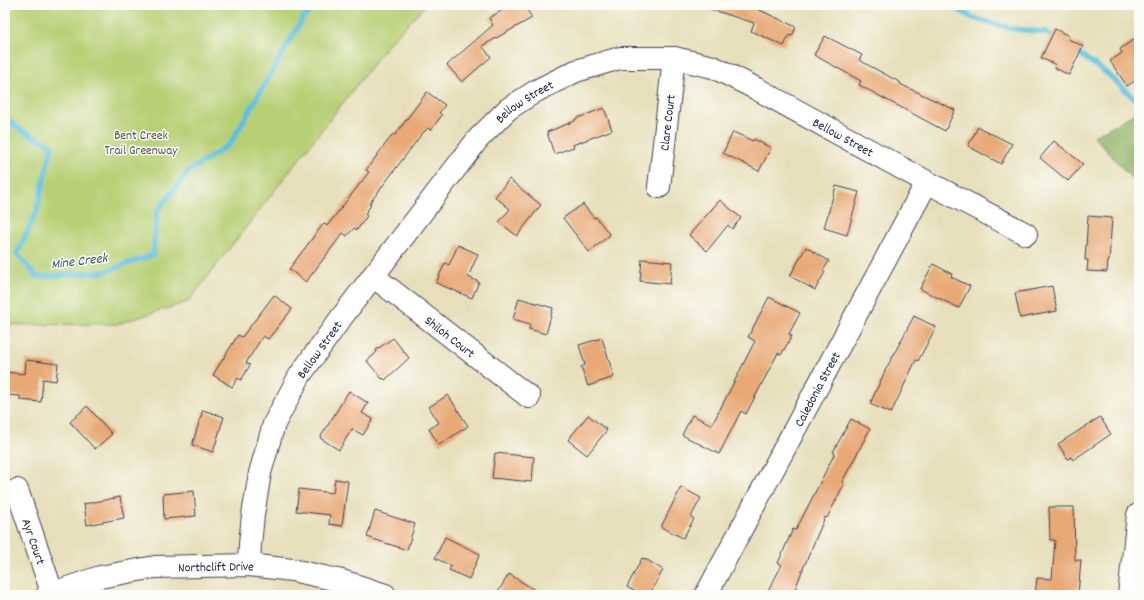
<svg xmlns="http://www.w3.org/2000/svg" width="1144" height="600" font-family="Dekko,sans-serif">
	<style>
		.green { fill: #b7cf74; stroke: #6c7858 }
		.forest { fill: #91b266; stroke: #5a6a50 }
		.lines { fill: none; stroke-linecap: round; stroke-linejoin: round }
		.stream { stroke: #5ec0dc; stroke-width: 5.5 }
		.building { fill: #e8a976 }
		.minor-casing { stroke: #403e4e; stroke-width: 24 }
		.path { stroke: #403e4e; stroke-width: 2.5; stroke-dasharray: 3 3; stroke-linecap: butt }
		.minor { stroke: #fff; stroke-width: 22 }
		.labels { text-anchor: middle; stroke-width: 3; stroke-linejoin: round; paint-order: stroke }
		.street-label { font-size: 13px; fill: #22223b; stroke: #fdfcf7 }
		.park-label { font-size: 13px; fill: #4f564c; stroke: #fdfcf7 }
		.water-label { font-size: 14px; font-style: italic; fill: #375973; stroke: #fdfcf7 }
	</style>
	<rect width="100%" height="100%" fill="#fdfcf7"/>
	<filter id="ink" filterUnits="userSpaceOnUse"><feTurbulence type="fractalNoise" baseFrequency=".025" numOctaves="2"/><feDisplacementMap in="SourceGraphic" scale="8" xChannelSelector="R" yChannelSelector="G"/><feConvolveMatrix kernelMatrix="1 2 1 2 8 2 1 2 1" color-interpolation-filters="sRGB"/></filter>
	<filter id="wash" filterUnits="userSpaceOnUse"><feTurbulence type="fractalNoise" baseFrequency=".012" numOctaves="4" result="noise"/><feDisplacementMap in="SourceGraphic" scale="16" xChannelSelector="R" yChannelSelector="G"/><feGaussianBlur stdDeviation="0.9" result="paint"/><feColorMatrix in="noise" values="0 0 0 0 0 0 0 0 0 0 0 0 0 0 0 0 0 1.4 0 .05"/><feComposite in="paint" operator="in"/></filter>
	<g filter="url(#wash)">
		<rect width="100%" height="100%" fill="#e7dfbb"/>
		<path class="green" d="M5,5H426L390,42L188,302L117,324L5,325Z"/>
		<path class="forest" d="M1139,111V187L1094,136Z"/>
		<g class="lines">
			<path class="stream" d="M950,5L973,18L1013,29L1045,32L1057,39
				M1074,50L1109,75L1139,103
				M5,118L21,130L52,146L36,213L17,254L37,277L103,272L153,255L157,211L188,172L230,144L303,18L318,5"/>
		</g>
		<g id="blocks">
			<path class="building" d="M511,5H524L532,18L482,46L491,57L462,82L447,65L493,25L489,18Z
				M708,5H749L796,27L792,36L789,35L784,46L751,31L754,23L707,8Z
				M1055,29L1069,36L1068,39L1083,46L1069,75L1055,68L1056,65L1041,58Z
				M825,36L862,55L859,60L901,83L900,84L955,110L945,131L859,85L861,81L814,55Z
				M1133,40L1139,49V78L1127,86L1110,61L1122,53L1120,49Z
				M427,92L445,105L439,113L442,115L431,130L428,128L421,135L369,204L371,205L365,214L367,216L357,230L354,228L347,236L343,233L306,282L289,269L324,223L327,226L369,172L366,170L393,134L395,135Z
				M604,108L612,130L573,145L574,147L554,154L547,132L575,121V119Z
				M978,127L1012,144L1001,164L968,146Z
				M733,132L753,141L754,139L771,148L759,171L723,153Z
				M1054,141L1083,164L1068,181L1040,158Z
				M509,179L541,205L517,236L499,222L510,209L495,197Z
				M836,186L859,192L847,235L824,228Z
				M720,200L741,218L732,229L728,225L707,251L689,235Z
				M583,204L594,218L596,217L610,235L589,252L563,218Z
				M1088,216L1112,218L1109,261H1108L1107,272L1087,271L1088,260H1085Z
				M458,245L478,254L468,277L479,282L472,298L436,283L445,263L449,265Z
				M806,247L829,261L823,271L825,272L815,290L790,276Z
				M642,259L672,262L670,284L640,281Z
				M933,264L952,274L951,277L970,286L959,308L920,289Z
				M1052,286L1057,311L1020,318L1015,293Z
				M274,295L292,309L268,339L263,336L246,363L250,365L241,380L238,378L232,387L213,375L238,335L242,337Z
				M769,297L800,313L789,334L792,336L781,355L778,353L746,414L741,411L719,454L682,435L692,415L712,425L755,341L748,337Z
				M519,298L553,308L546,334L529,329L530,324L513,319Z
				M914,316L936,327L918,361L916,360L891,413L870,404L885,371Z
				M393,338L409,358L385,380L383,378L382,379L367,361L377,352L376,350Z
				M602,338L614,377L588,386L581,367L585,365L579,345Z
				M26,360L58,364L56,381L43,379L41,402L20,400V396L5,395V372L25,374Z
				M349,391L368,403L362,413L373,419L363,435L352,429L339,450L320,438Z
				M448,395L468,426L439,445L429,429L439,423L429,407Z
				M87,406L112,434L95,449L70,422Z
				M203,410L224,417L213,452L192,445Z
				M588,415L607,430L587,455L568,440Z
				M1100,417L1111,434L1073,460L1071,457L1068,459L1058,444Z
				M851,419L870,429L842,482L844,484L827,518L825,517L802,571L796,587L792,595H766L782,565L778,563L793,529L796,530L835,453L833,452Z
				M495,453L534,457L532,482L492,478Z
				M335,479L348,481L342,526L329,524L330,515L296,511L299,489L333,493Z
				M681,487L701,498L691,517L694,519L683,538L661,527Z
				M194,491L196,516L164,519L163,494Z
				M120,497L124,518L87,525L84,504Z
				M1049,507H1074L1075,560H1081L1078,595H1035L1037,578L1052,579L1055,540H1050Z
				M375,511L415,524L407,550L367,537Z
				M445,537L480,554L469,579L449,570L451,566L435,558Z
				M642,558L649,561L663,570L649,595H641L627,587Z
				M509,574L543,595H496Z"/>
		</g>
	</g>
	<g filter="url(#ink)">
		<use href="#blocks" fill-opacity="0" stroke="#403e4e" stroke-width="1"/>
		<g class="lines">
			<g class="minor-casing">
				<g id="minor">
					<path id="s1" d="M659,187L674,58"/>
					<path id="s2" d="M373,276L529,397"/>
					<path id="s3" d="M17,490L52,592"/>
					<path id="s4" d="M249,565L250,544L253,515L260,473L274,424L300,375L341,318L478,139L508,109L536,91L576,71L620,58H674L713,67L757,89L927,182L1026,234"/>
					<path id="s5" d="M47,595L100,577L155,567L249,565L292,570L342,581L385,595"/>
					<path id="s6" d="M706,595L927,182"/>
					<path d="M1129,595L1138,515"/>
				</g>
			</g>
			<path class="path" d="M62,5L67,7L71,5"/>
			<use href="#minor" class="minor"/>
		</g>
	</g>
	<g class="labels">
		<g class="street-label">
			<text dy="5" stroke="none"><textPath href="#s4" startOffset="555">Bellow Street</textPath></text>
			<text dy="5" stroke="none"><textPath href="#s1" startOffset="65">Clare Court</textPath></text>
			<text dy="5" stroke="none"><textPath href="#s4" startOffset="903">Bellow Street</textPath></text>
			<text dy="5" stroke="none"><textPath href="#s2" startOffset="98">Shiloh Court</textPath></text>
			<text dy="5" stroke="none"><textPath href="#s4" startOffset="231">Bellow Street</textPath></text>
			<text dy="5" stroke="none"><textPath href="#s6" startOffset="234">Caledonia Street</textPath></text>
			<text dy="5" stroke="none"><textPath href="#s3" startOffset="54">Ayr Court</textPath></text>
			<text dy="5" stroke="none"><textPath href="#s5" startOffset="173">Northclift Drive</textPath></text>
		</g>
		<g class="park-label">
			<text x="141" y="139">Bent Creek<tspan x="141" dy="15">Trail Greenway</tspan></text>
		</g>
		<g class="water-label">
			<text transform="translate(79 260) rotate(-7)" y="5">Mine Creek</text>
		</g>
	</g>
	<rect width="1144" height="600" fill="none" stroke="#fdfcf7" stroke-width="20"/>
</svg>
